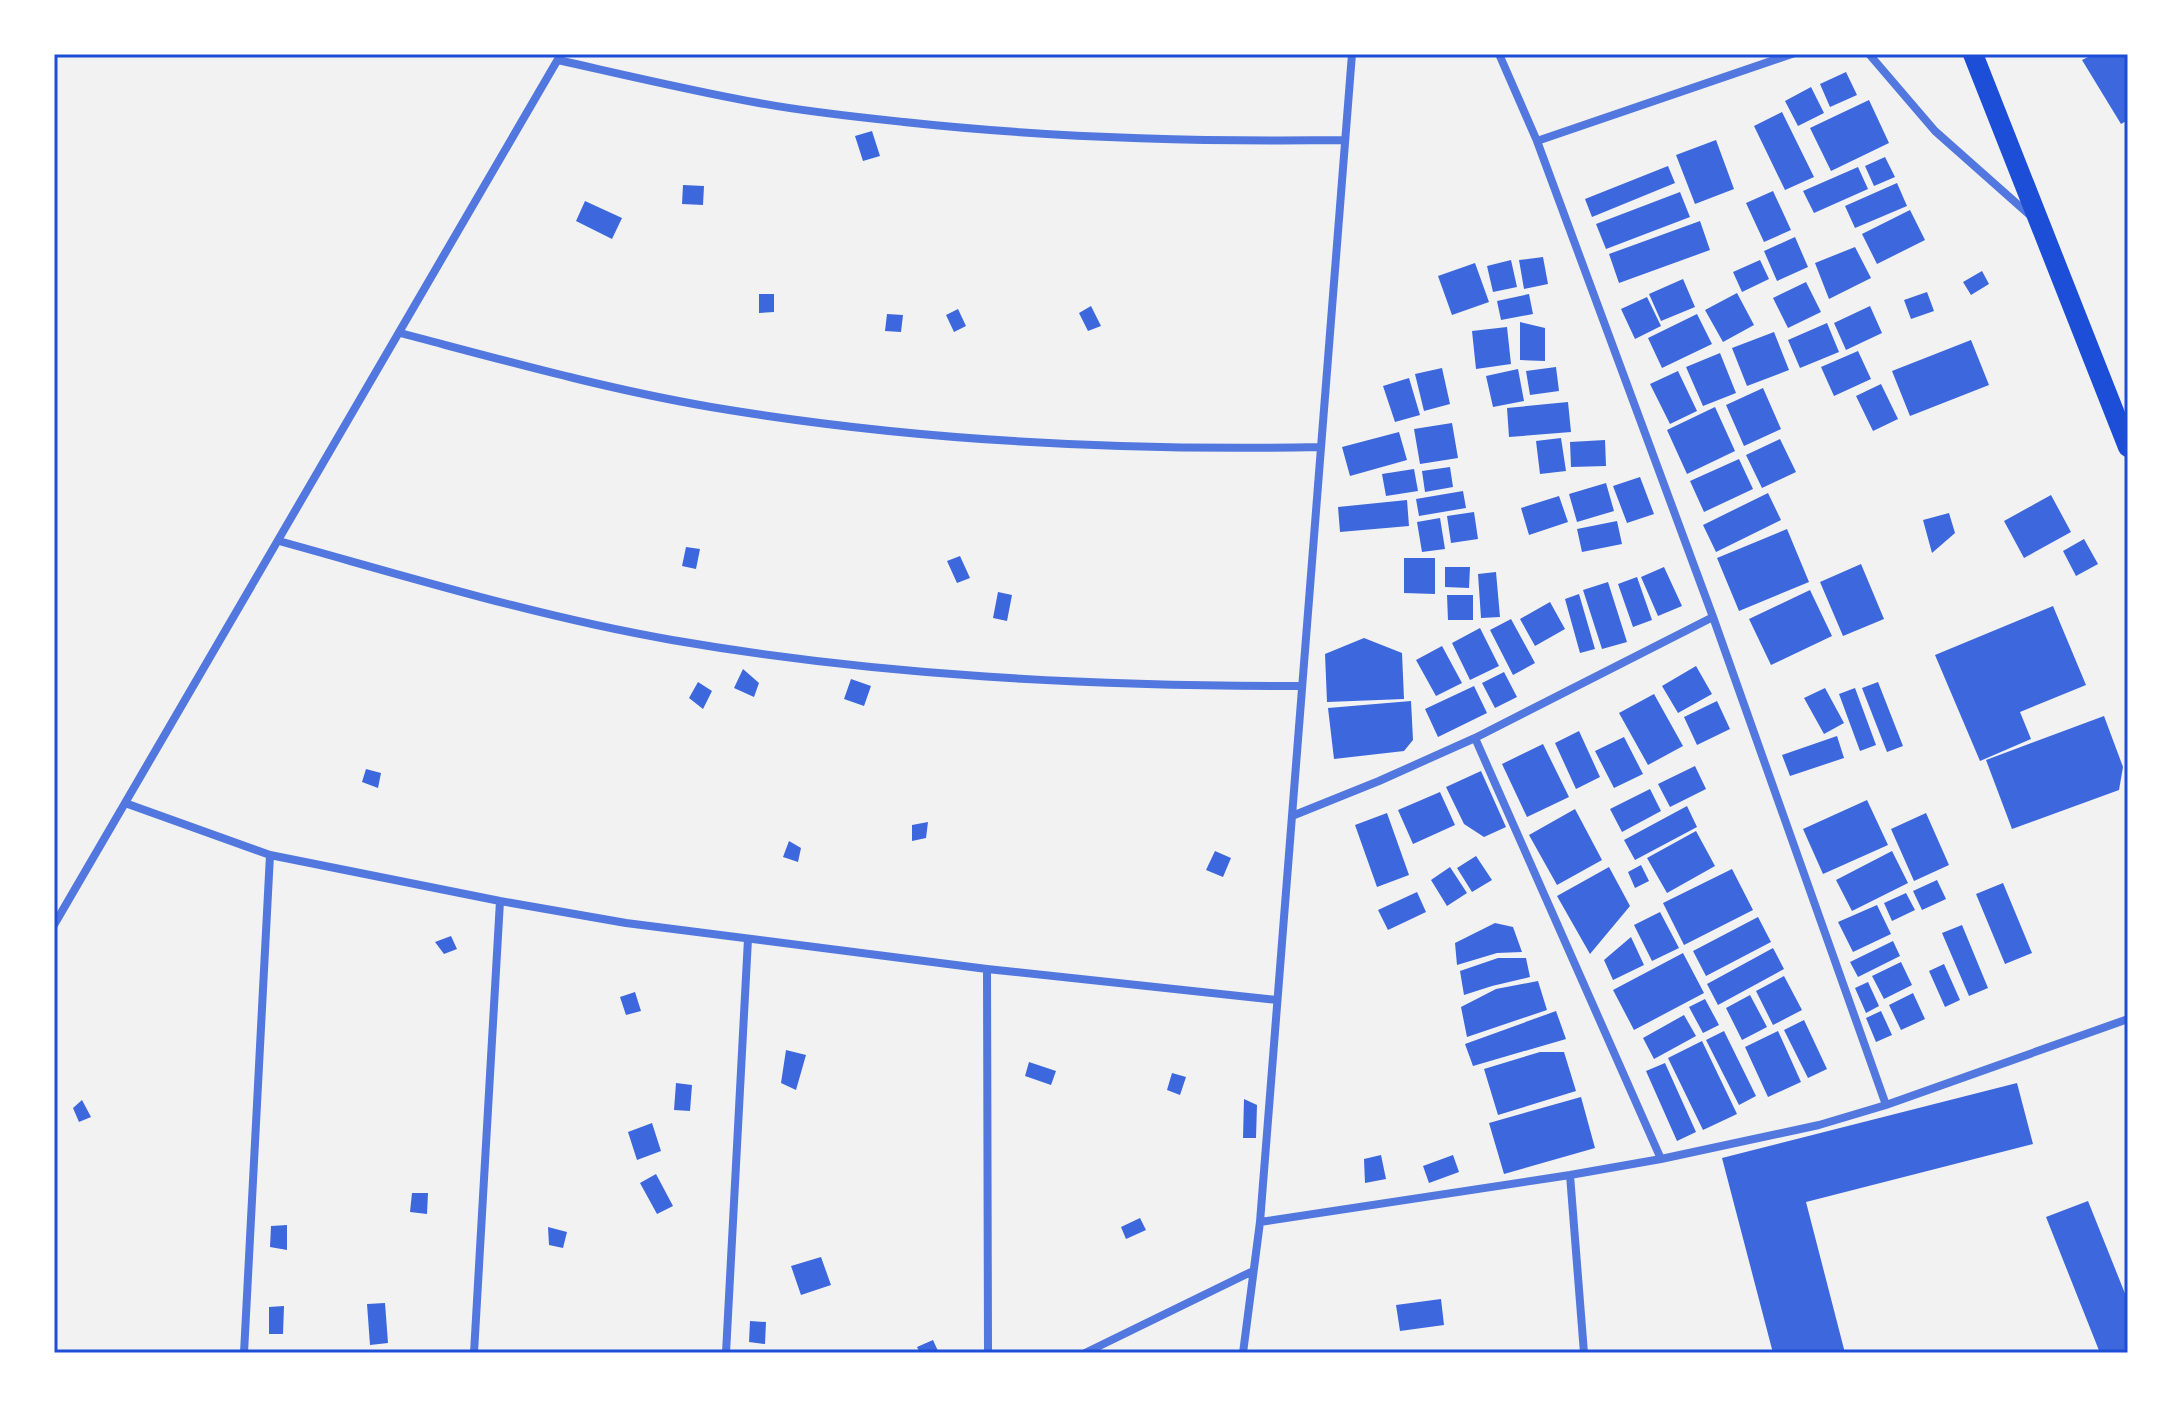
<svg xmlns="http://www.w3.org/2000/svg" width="2182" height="1407" font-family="Overpass,sans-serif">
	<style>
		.building { fill: #3d67dc }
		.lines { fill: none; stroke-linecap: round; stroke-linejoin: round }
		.minor { stroke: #5277de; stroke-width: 8 }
		.primary { stroke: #1d4ed8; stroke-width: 20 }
		.neatline { fill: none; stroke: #1d4ed8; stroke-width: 3 }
	</style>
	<rect width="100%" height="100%" fill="#f2f2f2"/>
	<path class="building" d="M2094,54H2128V120L2121,124L2082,60Z
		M1846,72L1857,95L1830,107L1820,84Z
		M1811,87L1824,113L1798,126L1785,101Z
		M1869,100L1889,143L1831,171L1810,128Z
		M1782,112L1814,177L1785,190L1754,126Z
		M872,131L880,156L863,161L855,136Z
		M1716,140L1734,189L1695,204L1676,155Z
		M1885,157L1895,177L1874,186L1865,166Z
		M1668,166L1675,183L1592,217L1585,199Z
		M1858,167L1868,189L1814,213L1803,191Z
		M1897,183L1907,206L1855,228L1845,206Z
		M683,185L704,186L703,205L682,204Z
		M1773,191L1791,230L1764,242L1746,203Z
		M1680,192L1690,217L1606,249L1596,224Z
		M585,201L622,218L612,239L576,221Z
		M1910,210L1925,240L1877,264L1862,234Z
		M1700,221L1710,250L1619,283L1609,254Z
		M1795,237L1808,267L1777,281L1764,251Z
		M1855,247L1871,278L1829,299L1815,263Z
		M1543,257L1548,284L1524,289L1519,260Z
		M1511,260L1517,287L1493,292L1487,266Z
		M1760,260L1769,279L1742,292L1733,272Z
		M1475,263L1489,302L1452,315L1438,276Z
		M1982,271L1989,284L1971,295L1963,282Z
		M1683,279L1695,307L1661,321L1649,294Z
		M1806,282L1821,312L1788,328L1773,298Z
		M1927,292L1934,311L1911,319L1904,300Z
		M1737,293L1754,325L1723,342L1705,310Z
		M759,294H774V312L759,313Z
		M1529,294L1533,314L1501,320L1497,301Z
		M1647,297L1661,326L1635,339L1621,309Z
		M1091,306L1101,326L1088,331L1079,313Z
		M1870,306L1882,333L1846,350L1834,323Z
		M958,309L966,326L954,332L946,315Z
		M887,314L903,315L901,332L885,331Z
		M1697,314L1712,344L1662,368L1648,338Z
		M1520,322L1545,328V361L1520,360Z
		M1827,323L1839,352L1800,368L1788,340Z
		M1507,327L1511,364L1476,369L1472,331Z
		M1774,332L1789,370L1747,386L1732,348Z
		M1971,340L1989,385L1910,416L1892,371Z
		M1858,351L1871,379L1834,396L1821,367Z
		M1720,353L1736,393L1703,406L1686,367Z
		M1556,367L1559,391L1530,395L1526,371Z
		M1442,368L1450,404L1424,411L1415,374Z
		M1518,369L1524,401L1493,407L1486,376Z
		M1678,371L1697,411L1670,424L1650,384Z
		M1409,378L1420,415L1395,422L1383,386Z
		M1881,384L1898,419L1873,431L1856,396Z
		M1763,388L1781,429L1744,446L1726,405Z
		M1568,402L1571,432L1509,437L1507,408Z
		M1715,407L1735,451L1687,474L1667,430Z
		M1452,423L1458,458L1420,464L1414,429Z
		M1399,432L1407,460L1350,476L1342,447Z
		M1561,438L1566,471L1540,474L1536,441Z
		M1780,439L1796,472L1762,488L1746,455Z
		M1605,440L1606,466L1571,467L1570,442Z
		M1739,459L1753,489L1704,512L1690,481Z
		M1450,467L1453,487L1425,492L1422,471Z
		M1414,469L1418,491L1386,496L1382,474Z
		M1640,477L1654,514L1627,523L1613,486Z
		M1606,483L1614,511L1577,522L1569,494Z
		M1463,491L1466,508L1419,516L1416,499Z
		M1768,493L1781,520L1716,552L1703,525Z
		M2051,495L2071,532L2024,558L2004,521Z
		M1559,496L1568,522L1529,535L1521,508Z
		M1407,500L1409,526L1340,532L1338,507Z
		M1474,512L1478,539L1451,543L1447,516Z
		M1949,513L1955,533L1932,553L1923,520Z
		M1440,518L1445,549L1422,552L1417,522Z
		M1617,521L1622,544L1582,552L1577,529Z
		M1787,529L1809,582L1739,611L1717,558Z
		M2084,539L2098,564L2076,576L2063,551Z
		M686,547L700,549L696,569L682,566Z
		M960,556L970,578L957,583L947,561Z
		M1404,558H1435V594L1404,593Z
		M1861,564L1884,619L1843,636L1820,582Z
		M1445,567H1470L1469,588L1445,587Z
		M1664,567L1682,606L1658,616L1641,577Z
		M1496,572L1500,617L1481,618L1478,574Z
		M1637,577L1652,620L1633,627L1618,584Z
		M1608,582L1627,642L1602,649L1583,590Z
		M1810,590L1832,636L1771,665L1749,619Z
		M998,592L1012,595L1007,621L993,618Z
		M1579,594L1595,649L1580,653L1565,599Z
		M1447,595H1473V620H1448Z
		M1550,602L1565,629L1535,646L1520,619Z
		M2053,606L2086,685L2020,712L2031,739L1980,761L1935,655Z
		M1511,619L1535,663L1513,675L1490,630Z
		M1480,628L1499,666L1470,680L1452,643Z
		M1364,638L1402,653L1404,699L1327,702L1325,654Z
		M1442,646L1462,683L1436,696L1416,660Z
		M1696,666L1712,694L1678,713L1662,686Z
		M743,669L759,683L754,697L734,688Z
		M1504,672L1517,697L1495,708L1482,683Z
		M851,679L871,686L864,706L844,699Z
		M698,682L712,691L703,709L689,698Z
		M1878,682L1903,746L1887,752L1862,688Z
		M1474,686L1487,713L1438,737L1425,709Z
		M1825,688L1844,723L1824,734L1804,698Z
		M1855,688L1876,745L1860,751L1839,694Z
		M1654,694L1683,746L1648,765L1619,713Z
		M1411,701L1413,740L1404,751L1334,759L1328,708Z
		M1717,701L1730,729L1697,745L1684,717Z
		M2104,716L2123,767L2119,790L2012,829L1986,760Z
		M1579,731L1600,777L1576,789L1555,743Z
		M1837,736L1844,758L1790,776L1782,755Z
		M1624,737L1643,774L1614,788L1595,751Z
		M1543,744L1569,797L1527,817L1502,764Z
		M1695,766L1706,789L1670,807L1658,784Z
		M366,769L381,773L378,788L362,782Z
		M1481,771L1506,827L1484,837L1464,824L1446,787Z
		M1650,789L1661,811L1622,832L1610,809Z
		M1440,792L1455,825L1413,844L1398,810Z
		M1867,800L1888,845L1823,874L1803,829Z
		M1687,806L1697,827L1635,860L1624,840Z
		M1575,809L1602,860L1557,885L1529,835Z
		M1387,813L1409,875L1377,887L1355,825Z
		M1926,813L1949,865L1914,881L1891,829Z
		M928,822L926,838L912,841V825Z
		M1696,831L1715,866L1667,893L1647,858Z
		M789,841L801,848L798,862L783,857Z
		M1215,851L1231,858L1223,877L1206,870Z
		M1892,851L1908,883L1852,911L1836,880Z
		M1476,856L1492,880L1472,892L1457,868Z
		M1641,865L1649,881L1635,888L1628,872Z
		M1450,867L1467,893L1447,906L1431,880Z
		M1609,867L1630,906L1590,954L1557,896Z
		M1732,869L1753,910L1684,945L1663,903Z
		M1937,880L1946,899L1922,910L1913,891Z
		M2003,883L2032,953L2005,964L1976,894Z
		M1417,892L1426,912L1388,930L1378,910Z
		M1906,893L1915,910L1892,921L1884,903Z
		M1877,905L1891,934L1853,952L1838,922Z
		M1660,912L1679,948L1652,961L1634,925Z
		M1758,917L1771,942L1706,976L1693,951Z
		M1495,923L1513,927L1522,952L1497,953L1457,965L1455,943Z
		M1962,925L1988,988L1969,996L1942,933Z
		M451,936L457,949L444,954L435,942Z
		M1631,937L1644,965L1613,980L1604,960Z
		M1893,941L1900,956L1858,977L1850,962Z
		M1773,948L1784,969L1718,1005L1707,984Z
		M1683,953L1704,993L1634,1030L1613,990Z
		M1498,958H1526L1530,977L1492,986L1464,995L1460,971Z
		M1901,962L1912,985L1884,999L1872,976Z
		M1944,964L1960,1000L1945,1007L1929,971Z
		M1784,976L1802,1010L1773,1025L1756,991Z
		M1538,981L1547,1010L1467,1037L1461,1007L1496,989Z
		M1868,982L1879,1006L1866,1013L1855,988Z
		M635,992L641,1011L626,1015L620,997Z
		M1913,993L1925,1019L1901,1030L1889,1005Z
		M1750,995L1767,1027L1742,1040L1726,1008Z
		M1705,999L1719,1025L1703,1033L1689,1007Z
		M1556,1011L1566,1039L1473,1066L1465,1044Z
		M1881,1011L1892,1035L1876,1042L1866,1018Z
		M1684,1015L1696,1036L1654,1059L1643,1038Z
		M1804,1020L1827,1069L1808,1078L1784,1030Z
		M1724,1031L1756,1096L1739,1105L1706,1040Z
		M1778,1031L1801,1082L1768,1097L1745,1047Z
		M1702,1041L1737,1114L1703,1130L1668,1058Z
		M786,1050L806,1055L796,1090L781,1083Z
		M1540,1052H1564L1576,1091L1498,1115L1484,1069Z
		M1029,1062L1056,1071L1051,1085L1025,1076Z
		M1665,1063L1696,1132L1677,1141L1646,1071Z
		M1172,1073L1186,1077L1180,1095L1167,1090Z
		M676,1083L692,1085L690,1111L674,1110Z
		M2017,1083L2033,1144L1806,1202L1845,1353H1773L1722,1158Z
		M1581,1097L1595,1148L1504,1174L1489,1123Z
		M1244,1099L1257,1105L1256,1138H1243Z
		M82,1100L91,1117L79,1122L73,1108Z
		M652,1123L661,1151L637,1160L628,1132Z
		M1381,1155L1386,1179L1365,1183L1364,1159Z
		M1453,1155L1459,1172L1429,1183L1423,1166Z
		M656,1174L673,1206L657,1214L640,1183Z
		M412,1193H428L427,1214L410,1212Z
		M2088,1201L2128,1301V1353H2100L2046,1217Z
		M1140,1218L1146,1230L1126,1239L1121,1227Z
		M287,1225V1250L270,1247L271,1226Z
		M548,1227L567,1232L563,1248L549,1245Z
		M821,1257L831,1285L801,1295L791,1266Z
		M1441,1299L1444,1325L1400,1331L1396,1305Z
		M385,1303L388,1343L370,1345L367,1304Z
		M284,1306L283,1334H269V1307Z
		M750,1321L766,1322L765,1344L749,1342Z
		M933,1340L938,1351L933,1353H920L917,1347Z"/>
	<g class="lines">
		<path class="minor" d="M1499,54L1537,141L1713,617L1886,1105
			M1869,54L1935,131L2032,217
			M558,60C625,75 692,91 759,103C807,112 856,117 904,122C1051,138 1197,142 1345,140
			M1537,141L1792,54
			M400,333C503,360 606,389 711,407C912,441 1117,451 1320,447
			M279,541C409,577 539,617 672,640C880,676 1091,686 1301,686
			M1475,738L1661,1159
			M125,803L270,855L500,901L626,923L987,969L1277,1000
			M1292,816L1379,781L1475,738L1713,617
			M54,925L561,54
			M987,969L988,1353
			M1570,1175L1584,1353
			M1260,1222L1570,1175L1661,1159L1819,1125L1886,1105L2128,1019
			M244,1353L270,855
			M474,1353L500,901
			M726,1353L748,939
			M1085,1353L1253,1271
			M1243,1353L1260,1222L1352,54"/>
		<path class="primary" d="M1973,54L2128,447"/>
	</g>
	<rect width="2182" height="1407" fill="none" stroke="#ffffff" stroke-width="112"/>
	<rect x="56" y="56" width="2070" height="1295" class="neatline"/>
</svg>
